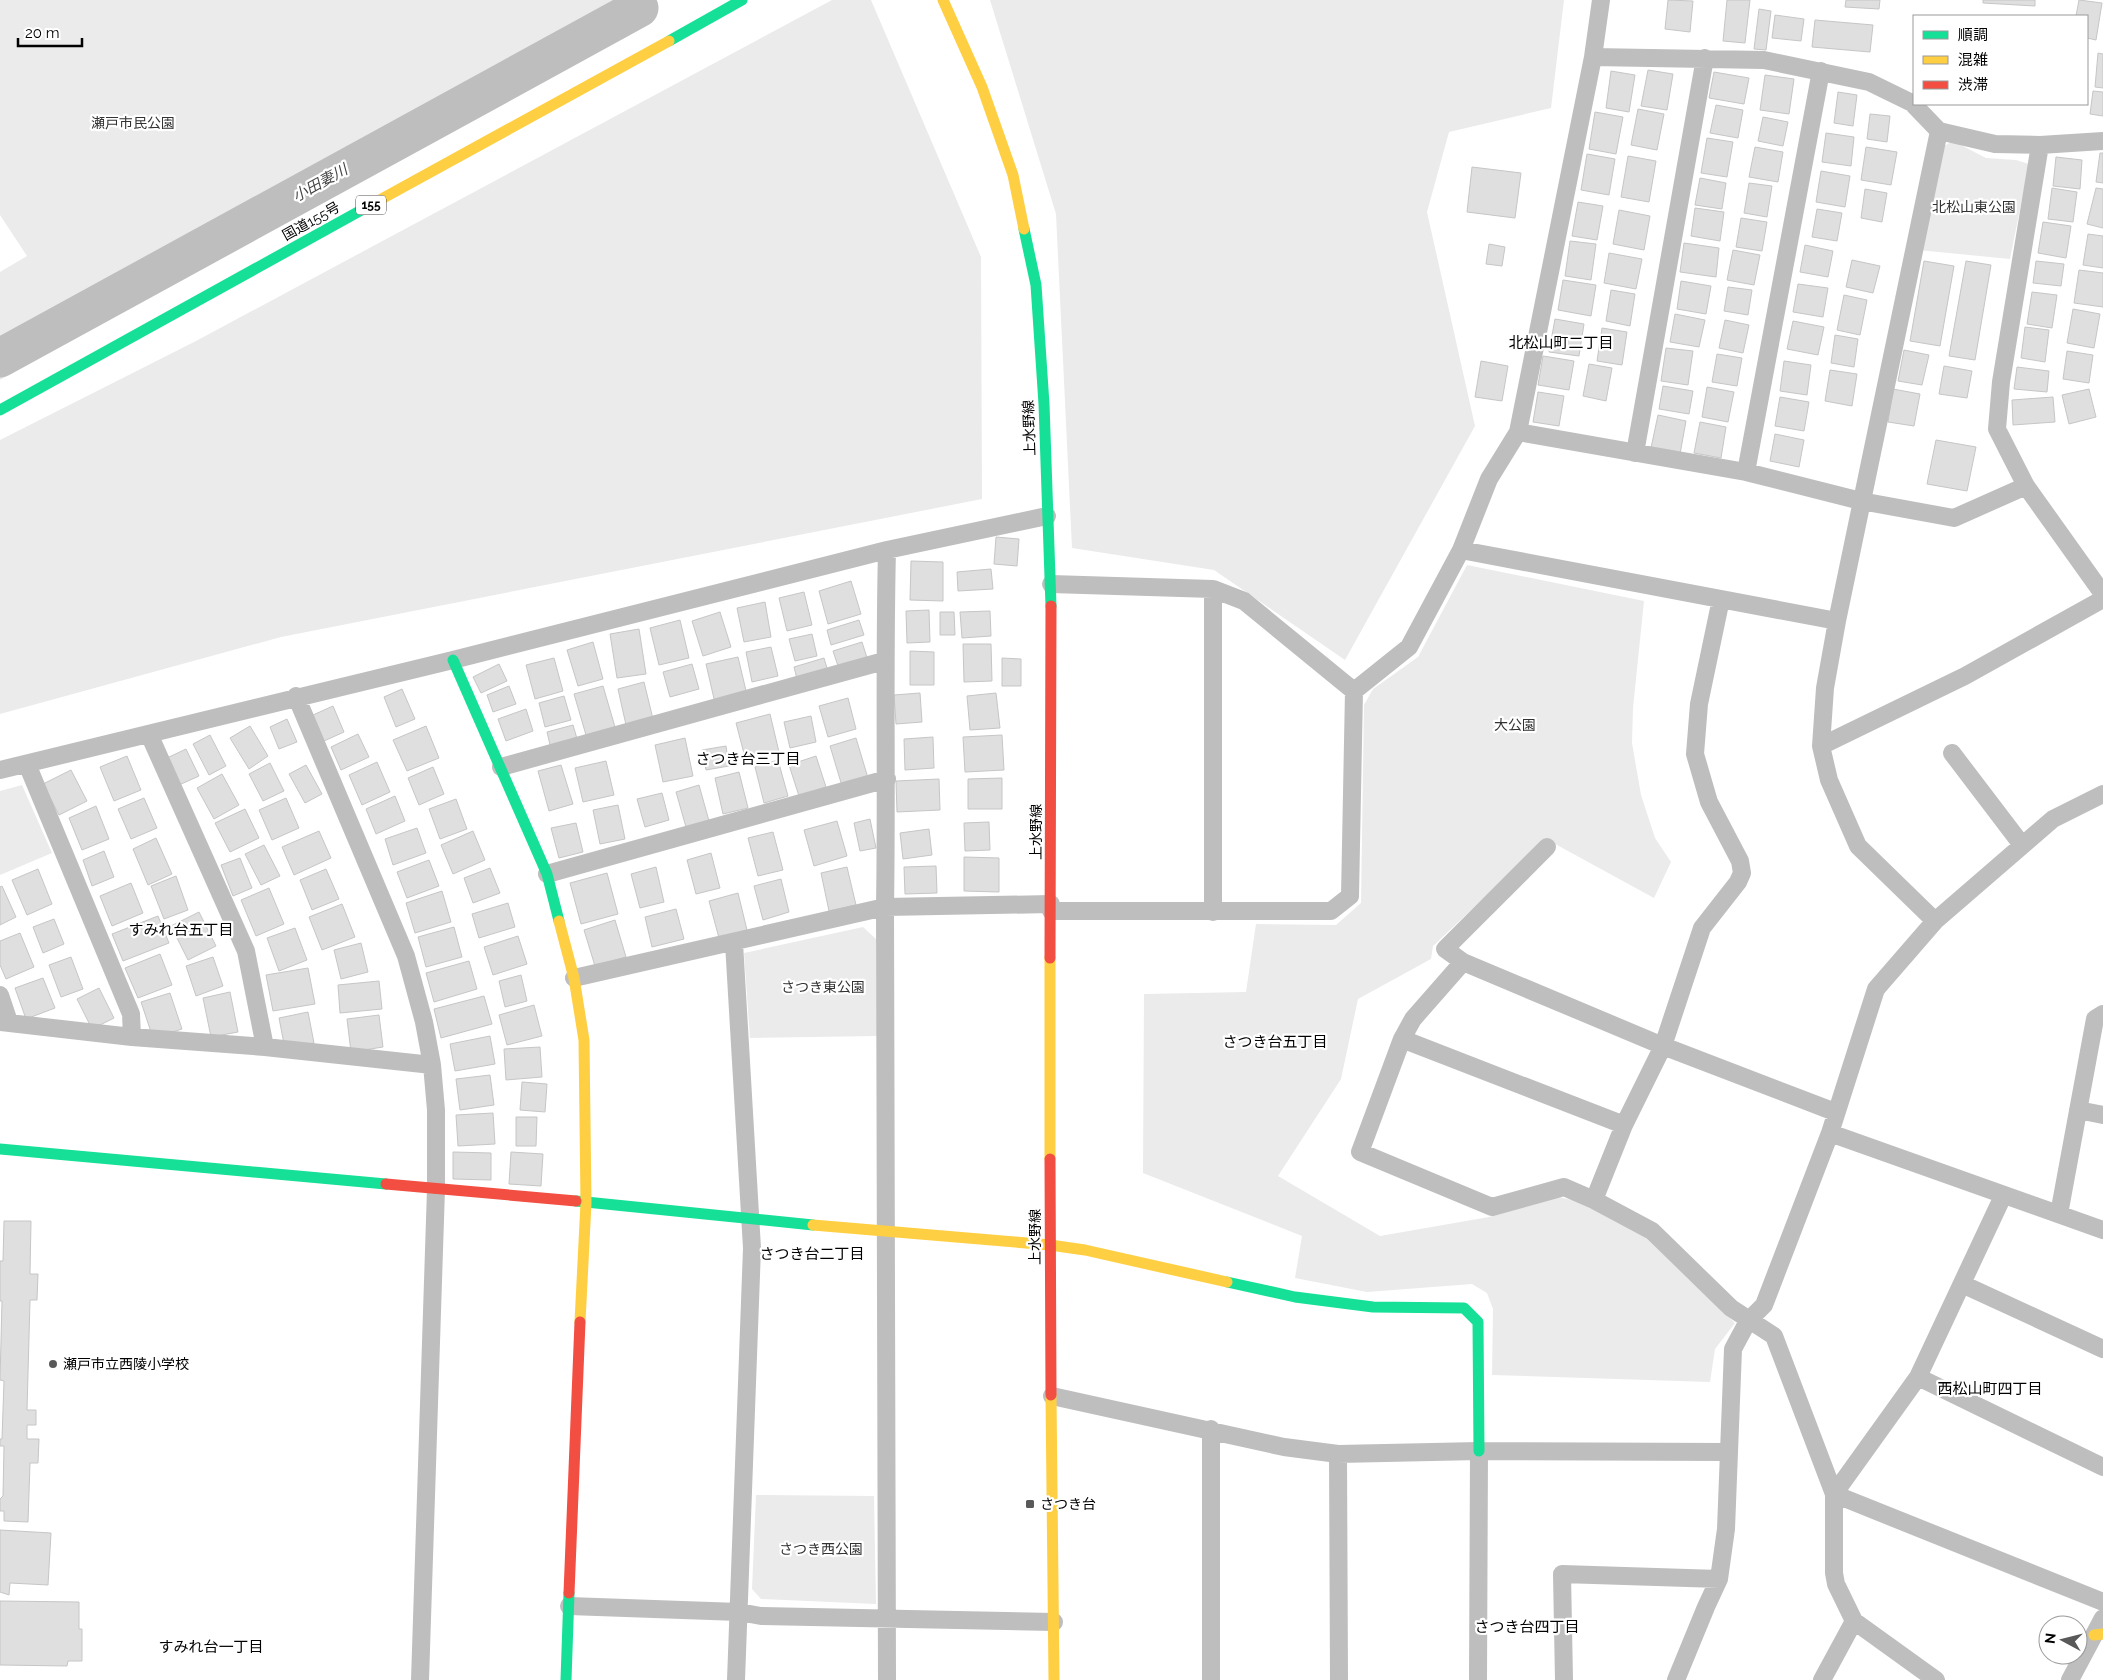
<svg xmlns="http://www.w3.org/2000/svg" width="2103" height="1680" font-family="Raleway,'Noto Sans JP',sans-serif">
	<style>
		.green { fill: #ebebeb }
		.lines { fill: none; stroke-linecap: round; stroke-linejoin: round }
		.river { stroke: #bebebe; stroke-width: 39 }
		.building { fill: #dfdfdf; stroke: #c6c6c6 }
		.street { stroke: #bebebe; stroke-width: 18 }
		.fast { stroke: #16e098; stroke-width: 11 }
		.slow { stroke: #ffcf43; stroke-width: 11 }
		.jam { stroke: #f24e42; stroke-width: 11 }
		.poi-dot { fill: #595959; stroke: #fff; stroke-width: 2 }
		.labels { text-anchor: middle; stroke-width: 4.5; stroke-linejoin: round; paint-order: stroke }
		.shield { fill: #fff; stroke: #4c4c4c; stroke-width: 1 }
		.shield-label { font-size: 12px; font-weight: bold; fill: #000 }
		.park-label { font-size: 14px; fill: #323232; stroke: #fff }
		.street-label { font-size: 14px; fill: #000; stroke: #fff }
		.poi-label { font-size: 14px; fill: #000; stroke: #fff; text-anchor: start }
		.water-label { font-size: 15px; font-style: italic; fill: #434343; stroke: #fff }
		.neighbourhood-label { font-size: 15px; fill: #000; stroke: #fff }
	</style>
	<rect width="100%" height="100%" fill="#fff"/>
	<path class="green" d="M0,0H635L542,48L380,158L0,380V272L27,256L0,215Z
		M832,0H871L981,257L982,499L281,637L0,714V440L196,341Z
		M990,0H1564L1551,108L1449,132L1427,212L1475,426L1345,660L1214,570L1072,548L1056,214Z
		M1953,141L1986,158L2016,160L2029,164L2010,259L1918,250L1939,149Z
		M1467,565L1644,601L1633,708L1632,743L1641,795L1655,838L1671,862L1654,898L1546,839L1433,946L1431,959L1358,999L1341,1079L1278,1176L1380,1236L1489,1217L1553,1196L1582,1202L1644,1236L1735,1323L1715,1349L1710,1382L1492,1375L1493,1309L1487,1293L1472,1284L1367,1292L1295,1278L1302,1236L1143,1173L1144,994L1246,992L1256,924L1336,925L1361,903L1364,705L1373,689L1418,657Z
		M22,785L52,853L0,875V791Z
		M863,927L876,939L877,1036L750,1038L744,953Z
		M756,1495L874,1496L876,1604L761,1599L752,1589Z"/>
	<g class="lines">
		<path class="river" d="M0,358L639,8"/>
	</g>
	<path class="building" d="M1668,0L1693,1L1690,32L1665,29Z
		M1727,0H1750L1745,43L1723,41Z
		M1846,0H1880L1879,9L1845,7Z
		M1983,0H2035V6L1983,3Z
		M2079,0L2102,3L2096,40L2087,38V16H2076Z
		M1759,9L1771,11L1766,50L1754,49Z
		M1775,15L1804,19L1801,41L1772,38Z
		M1815,20L1873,25L1870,52L1812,47Z
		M2098,53L2103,54V88L2095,87Z
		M1648,70L1673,74L1667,110L1641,106Z
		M1611,71L1635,75L1629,112L1606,108Z
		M1714,72L1749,78L1744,104L1709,98Z
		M1765,75L1794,79L1789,114L1760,110Z
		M2093,91L2103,92V116L2090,114Z
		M1838,92L1857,95L1853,126L1834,123Z
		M1716,105L1743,110L1738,138L1710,133Z
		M1638,109L1664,114L1657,150L1631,145Z
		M1595,112L1623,117L1616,154L1589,149Z
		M1870,114L1890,116L1887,142L1867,139Z
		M1763,117L1788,122L1783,146L1758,141Z
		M1826,133L1854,137L1851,166L1822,162Z
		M1707,138L1733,142L1727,177L1701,173Z
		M1755,147L1783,152L1778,182L1749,177Z
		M1866,147L1897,152L1891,185L1861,180Z
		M2100,153H2103V183L2096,182Z
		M1587,154L1615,159L1609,195L1581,190Z
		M1628,156L1656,161L1649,202L1621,197Z
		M2056,157L2082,160L2080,189L2053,186Z
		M1472,167L1521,173L1515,218L1467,212Z
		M1821,171L1850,176L1845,207L1816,202Z
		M1700,178L1726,183L1722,209L1695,205Z
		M1749,183L1772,186L1767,217L1744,213Z
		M2052,188L2077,192L2073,222L2048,219Z
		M2096,188L2103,189V228L2087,224Z
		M1865,189L1887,193L1882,222L1861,218Z
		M1578,202L1603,206L1597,240L1572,236Z
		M1695,208L1724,212L1720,241L1691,236Z
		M1817,209L1842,213L1837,241L1812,237Z
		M1619,210L1650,216L1644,250L1613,244Z
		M1741,218L1767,222L1762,251L1736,247Z
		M2043,222L2071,226L2066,258L2038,253Z
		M2088,234L2103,236V268L2083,265Z
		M1570,241L1596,244L1591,280L1565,276Z
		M1684,243L1719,248L1716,277L1680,272Z
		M1489,244L1505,247L1502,266L1486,264Z
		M1805,245L1833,251L1828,277L1800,272Z
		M1733,250L1760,255L1754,285L1727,280Z
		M1609,253L1642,259L1636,289L1604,283Z
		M1852,260L1880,266L1873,293L1846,287Z
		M1924,261L1954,266L1940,346L1910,341Z
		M1966,261L1991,265L1975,360L1949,356Z
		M2036,261L2064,264L2061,286L2033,283Z
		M2079,270L2103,273V307L2074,303Z
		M1563,280L1596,285L1591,316L1558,310Z
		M1681,281L1711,286L1706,314L1677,309Z
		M1798,284L1828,288L1823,317L1793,312Z
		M1728,287L1752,290L1748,315L1724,311Z
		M1611,290L1635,294L1630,326L1606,321Z
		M2032,292L2057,295L2052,328L2027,324Z
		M1844,295L1867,300L1860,335L1837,330Z
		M2073,309L2100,314L2094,348L2067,343Z
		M1675,314L1705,320L1699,347L1670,342Z
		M1555,319L1584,324L1579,356L1549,352Z
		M1725,320L1749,325L1743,353L1719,348Z
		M1793,321L1824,327L1818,355L1787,349Z
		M2025,327L2049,330L2045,362L2021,358Z
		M1602,328L1627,332L1622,365L1597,361Z
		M1835,335L1858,339L1854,367L1831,363Z
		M1666,348L1693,351L1688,385L1661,381Z
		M1904,350L1929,355L1922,385L1898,381Z
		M2067,351L2093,355L2089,383L2063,379Z
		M1717,354L1742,358L1737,386L1712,382Z
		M1543,356L1574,361L1569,390L1538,385Z
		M1481,361L1508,366L1502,401L1475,397Z
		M1784,361L1811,365L1807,395L1780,391Z
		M1589,364L1612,368L1606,401L1583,396Z
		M1944,366L1972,371L1967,398L1939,394Z
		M2017,367L2049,371L2047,392L2014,389Z
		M1830,370L1857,374L1852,406L1825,401Z
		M1663,386L1693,391L1689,414L1659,409Z
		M1707,387L1734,392L1728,422L1702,417Z
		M1893,389L1920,394L1914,426L1888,422Z
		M2089,389L2096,417L2069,424L2062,395Z
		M1538,392L1564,396L1559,426L1533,422Z
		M1780,397L1809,402L1804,431L1775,426Z
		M2053,397L2055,422L2013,425L2012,400Z
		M1658,415L1686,421L1680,454L1651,448Z
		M1700,422L1726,427L1721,458L1694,453Z
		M1775,434L1804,440L1799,467L1770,461Z
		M1936,440L1976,447L1967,491L1927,484Z
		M996,537L1019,539L1017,566L994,564Z
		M911,561L943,562V601L910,600Z
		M991,569L993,589L958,591L957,572Z
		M851,581L861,614L828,624L819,591Z
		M804,592L812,625L787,631L779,598Z
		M765,602L771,637L744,642L737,608Z
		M929,610L930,642L907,643L906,611Z
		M990,611L991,636L962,638L960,612Z
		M720,612L731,647L703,656L692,621Z
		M940,612H954L955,635H940Z
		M680,620L689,658L659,665L650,628Z
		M859,620L864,635L831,645L827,630Z
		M639,629L646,674L617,678L610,634Z
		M812,634L817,656L795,661L789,639Z
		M593,642L603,679L578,686L567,650Z
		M862,642L868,661L839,669L833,651Z
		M963,644H991L992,681L964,682Z
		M771,647L778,676L752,682L746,652Z
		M910,651L934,652V685H910Z
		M738,657L747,695L715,703L706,664Z
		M554,658L563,691L535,699L526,665Z
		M824,658L829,675L798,683L794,667Z
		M1002,658L1021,659V686H1002Z
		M499,664L507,681L481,693L473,677Z
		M692,664L699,689L670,697L663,672Z
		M644,682L653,719L626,725L618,689Z
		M509,686L516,704L493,712L487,695Z
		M603,686L615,727L586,735L574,694Z
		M402,689L415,719L396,727L384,697Z
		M920,693L922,722L896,724L894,695Z
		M996,693L1000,728L970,730L967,696Z
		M564,696L571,720L545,727L539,703Z
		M848,698L856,729L828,737L819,706Z
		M333,706L344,732L324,741L313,715Z
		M526,709L533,731L506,741L498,719Z
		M770,714L779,752L746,761L736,723Z
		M811,716L816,742L790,748L784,722Z
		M287,719L297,742L279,749L270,727Z
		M573,725L578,742L551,749L547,732Z
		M250,726L268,756L249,769L230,738Z
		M426,726L439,758L407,771L393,740Z
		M358,734L369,757L341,770L331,747Z
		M210,735L226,766L209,775L193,744Z
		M1002,735L1004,770L965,772L963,737Z
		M933,737L934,768L905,770L904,739Z
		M685,738L693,776L663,782L655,745Z
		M856,738L868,778L842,786L830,746Z
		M726,746L729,766L706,770L702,750Z
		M186,749L199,776L179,785L167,758Z
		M127,756L141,790L114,801L100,767Z
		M816,756L826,787L799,796L789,765Z
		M778,760L788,796L764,803L755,767Z
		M606,761L614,795L583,802L575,768Z
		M377,762L390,792L362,805L349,775Z
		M270,763L284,791L263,801L249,774Z
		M306,765L322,794L305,803L289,774Z
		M561,765L573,804L549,811L538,771Z
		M433,767L444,794L419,805L408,778Z
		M71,770L87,801L59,815L43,784Z
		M739,772L748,808L723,814L715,778Z
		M222,774L239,805L214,819L197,788Z
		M1002,778V809H968V779Z
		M939,779L940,810L897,812L896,781Z
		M699,785L709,821L686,827L676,792Z
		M662,793L669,820L645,827L637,799Z
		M395,796L405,821L376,834L366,809Z
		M144,798L157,828L131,839L118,809Z
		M286,798L299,828L272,840L259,810Z
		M456,799L467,829L440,839L429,809Z
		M618,805L625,839L600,844L593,810Z
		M96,806L109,839L82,850L69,818Z
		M245,809L259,838L230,852L215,823Z
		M870,819L876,848L860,851L854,823Z
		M837,821L847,856L814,866L804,830Z
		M989,822L990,850L965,851L964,823Z
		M576,823L583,852L559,858L551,828Z
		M417,828L426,853L393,865L385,839Z
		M929,829L932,855L903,859L900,833Z
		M319,831L331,858L294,875L282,847Z
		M473,831L485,860L453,874L441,845Z
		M773,832L783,870L758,876L748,838Z
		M156,838L172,874L148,885L133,849Z
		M264,845L280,876L261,885L245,854Z
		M104,851L114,877L92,886L83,860Z
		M711,853L720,888L696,894L687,860Z
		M964,857L999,858V892L964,891Z
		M240,858L252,888L233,896L221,865Z
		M429,860L439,886L407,898L397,872Z
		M936,866L937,893L905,894L904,867Z
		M656,867L664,902L640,908L631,874Z
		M847,867L856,905L829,911L821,873Z
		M490,868L500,893L473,903L464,878Z
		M38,869L52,904L27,915L12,880Z
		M326,869L339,899L312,910L300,880Z
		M607,873L618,914L581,924L570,883Z
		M176,876L188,910L164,919L151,886Z
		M781,879L789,912L763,920L754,886Z
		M131,883L143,913L112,926L100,896Z
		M2,886L16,917L0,925V887Z
		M269,888L284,924L256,936L241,900Z
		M442,891L451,922L415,933L406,903Z
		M738,893L747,930L719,938L709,901Z
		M508,903L515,927L479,938L472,914Z
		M342,904L355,937L322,950L309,917Z
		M676,909L684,939L652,947L645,917Z
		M199,912L216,946L188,960L171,926Z
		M158,916L169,943L123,961L112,934Z
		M54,919L64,944L43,953L33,927Z
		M615,920L626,957L595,966L584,930Z
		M454,927L462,957L426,967L418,937Z
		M295,928L307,960L279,971L267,938Z
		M20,933L34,967L6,979L0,965V941Z
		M518,936L527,964L493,975L484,947Z
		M361,943L368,972L341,979L334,950Z
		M160,954L172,985L138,998L125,968Z
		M71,957L83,989L61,997L49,965Z
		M213,957L223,986L196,996L186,966Z
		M469,961L477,989L434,1002L426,973Z
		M308,968L315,1004L273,1011L266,975Z
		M521,975L527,1001L505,1007L499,981Z
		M43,978L55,1008L26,1019L15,988Z
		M379,981L382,1009L340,1013L338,985Z
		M99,988L114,1018L92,1029L77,999Z
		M230,992L238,1032L211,1037L203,998Z
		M170,993L182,1029L153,1038L141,1002Z
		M484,996L492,1024L441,1038L434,1009Z
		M534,1005L542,1036L507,1045L499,1015Z
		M308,1012L314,1043L285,1049L279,1018Z
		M379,1015L383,1047L351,1052L347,1019Z
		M490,1036L495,1064L455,1071L450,1044Z
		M540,1047L542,1077L506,1080L504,1049Z
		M490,1075L494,1105L460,1110L456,1079Z
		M522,1082L547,1084L545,1112L520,1110Z
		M493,1113L495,1144L458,1146L456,1115Z
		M516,1117H537L536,1146H516Z
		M453,1152L491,1153V1180L453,1179Z
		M511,1152L543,1154L541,1186L509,1184Z
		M4,1221H31L30,1274H38L37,1300H30L27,1410H36V1425H27V1439H39L38,1463H30L28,1522L4,1521V1511H0V1499L3,1496L4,1446H0V1439H2L4,1381L0,1380L2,1301H0V1261H3Z
		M0,1530L51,1533L48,1585L10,1583L9,1595L0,1592Z
		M0,1601L79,1602V1629H82V1661H68L67,1666L0,1665Z"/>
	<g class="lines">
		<path class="street" d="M1593,57L1764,60L1869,82L1912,103L1939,131L1995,144L2040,145L2103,141
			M2040,145L2001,382L1997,429L2026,486L2103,594
			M1518,432L1746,472L1861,501L1954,518L2026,486
			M1635,453L1705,58
			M1746,472L1821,71
			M887,550C884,669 887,787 885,907L887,1680
			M1461,550L1837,621
			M1051,584L1213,589L1244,601L1354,691
			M1354,691L1409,647L1461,550L1489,479L1518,432L1593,57L1601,0
			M296,696L406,956L424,1022L432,1065L436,1110V1189L420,1680
			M149,734L246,951L265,1047
			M1821,746L1965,676L2103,599
			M1952,753L2022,845
			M27,764L131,1014L132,1037
			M501,767L884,661
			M0,770L453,660L887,550L1047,516
			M1547,847L1445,949L1463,962L1663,1046L1835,1112
			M547,874L887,779
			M1051,911H1331L1350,896L1354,691
			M1213,912V589
			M1935,921L1858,846L1829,780L1821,746L1825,688L1837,621L1939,131
			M734,943L752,1248L736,1680
			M1463,962L1413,1019L1402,1039L1360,1152L1492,1207L1564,1187L1594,1200L1652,1231L1731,1308L1774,1336L1834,1494V1573L1836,1584L1854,1621L1936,1680
			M574,978L885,907L1051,904
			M0,995L9,1022
			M0,1022L132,1037L265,1047L432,1065
			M1402,1039L1624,1125
			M2078,1110L2103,1115
			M1830,1133L2103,1230
			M1594,1200L1624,1125L1663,1046L1702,928L1738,882L1742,873L1740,861L1709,802L1695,754L1699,704L1721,599
			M2059,1214L2095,1019L2103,1014
			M1962,1284L2103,1349
			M1918,1377L2103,1467
			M1052,1396L1284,1447L1338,1454L1479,1451L1728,1452
			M1338,1454L1339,1680
			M1834,1494L1918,1377L2003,1196
			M1834,1494L2103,1602
			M569,1606L739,1612L761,1616L1054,1622
			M1211,1680V1429
			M1478,1680L1479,1451
			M1564,1680L1562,1574L1719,1579
			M1676,1680L1706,1607L1719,1579L1726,1529L1733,1349L1748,1321L1764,1305L1830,1133L1876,989L1935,921L2053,819L2103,794
			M1822,1680L1854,1621
			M2070,1680L2103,1618"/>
		<path class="fast" d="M669,41L742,0
			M1024,229L1036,285L1044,404L1051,606
			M0,410L376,202
			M453,660L547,874L559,921
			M0,1149L386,1184
			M576,1201L813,1225
			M1227,1282L1295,1297L1373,1307L1464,1308L1478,1322L1479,1451
			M566,1680L569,1593"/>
		<path class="slow" d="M943,0L982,87L1013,175L1024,229
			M376,202L669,41
			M559,921L574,978L584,1040L586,1203L580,1322
			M1050,1159V958
			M813,1225L1050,1245L1085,1250L1227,1282
			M1051,1395L1054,1680
			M2094,1635L2103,1634"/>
		<path class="jam" d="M1050,958L1051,606
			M1050,1159L1051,1395
			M386,1184L576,1201
			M569,1593L580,1322"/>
	</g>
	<g class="poi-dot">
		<circle cx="53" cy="1364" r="5"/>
		<rect x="1025" y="1499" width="10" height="10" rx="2.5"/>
	</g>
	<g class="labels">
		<rect class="shield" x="356" y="195.5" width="30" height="19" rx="4"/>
		<g class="shield-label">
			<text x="371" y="209">155</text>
		</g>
		<g class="park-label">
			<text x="133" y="128">瀬戸市民公園</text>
			<text x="1974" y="212">北松山東公園</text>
			<text x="1515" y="730">大公園</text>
			<text x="823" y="992">さつき東公園</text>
			<text x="821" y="1554">さつき西公園</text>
		</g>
		<g class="street-label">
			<text transform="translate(311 221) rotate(-29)" y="5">国道155号</text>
			<text transform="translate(1029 428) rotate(-92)" y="5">上水野線</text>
			<text transform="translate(1036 832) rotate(-90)" y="5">上水野線</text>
			<text transform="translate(1035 1237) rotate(-90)" y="5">上水野線</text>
		</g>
		<g class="poi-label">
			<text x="63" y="1369">瀬戸市立西陵小学校</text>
			<text x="1040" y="1509">さつき台</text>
		</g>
		<g class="water-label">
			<text transform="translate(320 183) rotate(-29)" y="5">小田妻川</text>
		</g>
		<g class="neighbourhood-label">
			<text x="1561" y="348">北松山町二丁目</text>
			<text x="748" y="764">さつき台三丁目</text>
			<text x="181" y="935">すみれ台五丁目</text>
			<text x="1275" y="1047">さつき台五丁目</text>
			<text x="812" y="1259">さつき台二丁目</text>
			<text x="1990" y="1394">西松山町四丁目</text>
			<text x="1527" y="1632">さつき台四丁目</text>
			<text x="211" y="1652">すみれ台一丁目</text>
		</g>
	</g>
	<rect x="1913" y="15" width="175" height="90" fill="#ffffff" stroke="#999999"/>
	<rect x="1923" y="31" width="25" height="8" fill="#16e098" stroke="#999999"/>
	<text x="1958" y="40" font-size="15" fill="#000000">順調</text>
	<rect x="1923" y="56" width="25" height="8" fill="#ffcf43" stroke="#999999"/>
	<text x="1958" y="65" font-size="15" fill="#000000">混雑</text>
	<rect x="1923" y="81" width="25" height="8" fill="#f24e42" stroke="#999999"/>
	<text x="1958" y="90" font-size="15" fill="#000000">渋滞</text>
	<g transform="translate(2063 1640) rotate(277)"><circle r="24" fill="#ffffff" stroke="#999999"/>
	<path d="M0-4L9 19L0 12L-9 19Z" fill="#595959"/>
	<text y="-8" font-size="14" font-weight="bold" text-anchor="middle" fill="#000000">N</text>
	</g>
	<path d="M18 38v8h64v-8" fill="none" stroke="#000000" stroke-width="2.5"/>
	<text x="25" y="38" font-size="15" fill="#000000" stroke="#ffffff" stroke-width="4" paint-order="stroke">20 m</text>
</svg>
